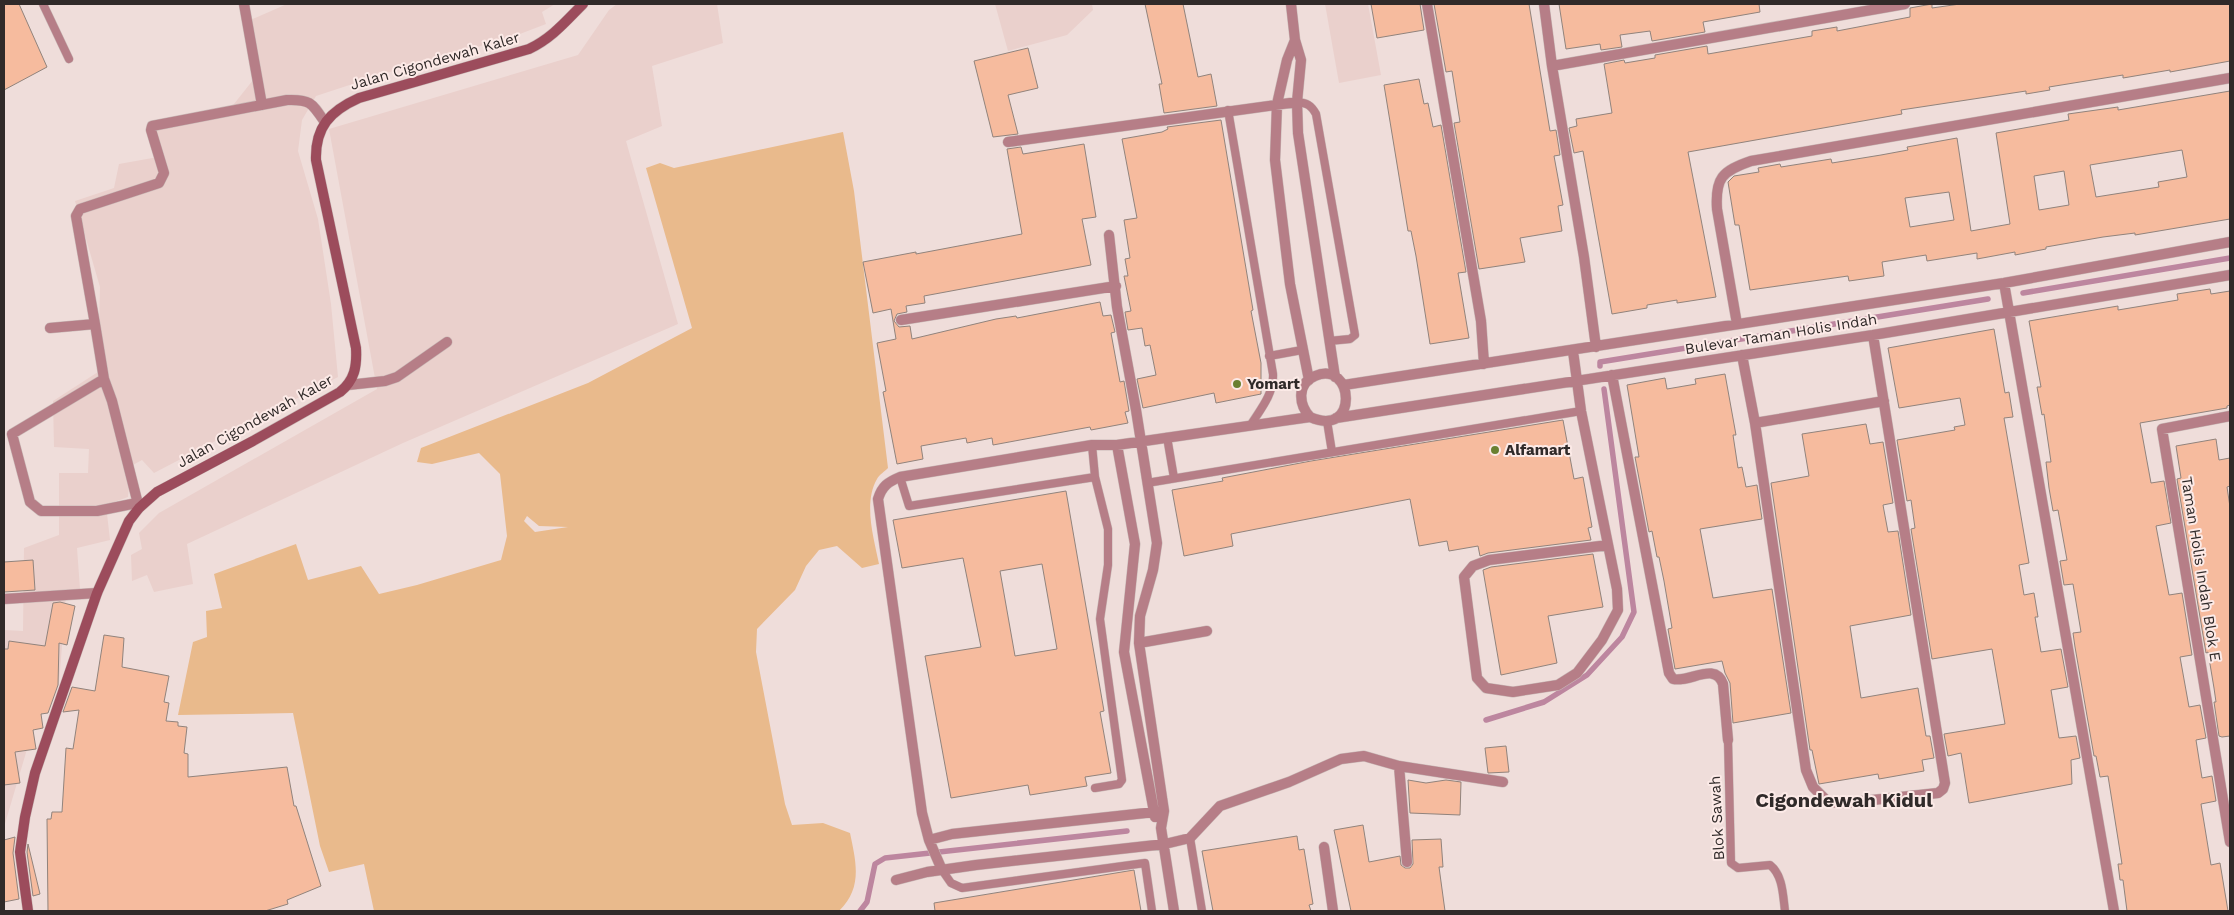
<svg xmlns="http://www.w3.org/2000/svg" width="2234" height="915" font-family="'Work Sans',sans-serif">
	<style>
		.built { fill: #ead0cc }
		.green { fill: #e9ba8c; fill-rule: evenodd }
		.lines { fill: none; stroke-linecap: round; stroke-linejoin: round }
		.stream { stroke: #bd869f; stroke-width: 5.5 }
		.building { fill: #f6bb9e; stroke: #91837c; fill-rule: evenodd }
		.service-casing { stroke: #c9b9b7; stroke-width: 9 }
		.minor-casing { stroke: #c9b9b7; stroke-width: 11 }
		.secondary-casing { stroke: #c9b9b7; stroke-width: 11 }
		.service { stroke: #b67e87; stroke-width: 8 }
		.minor { stroke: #b67e87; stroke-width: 10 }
		.secondary { stroke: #9c4c5c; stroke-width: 10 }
		.poi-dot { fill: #6a8031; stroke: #fceae7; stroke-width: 2 }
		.labels { text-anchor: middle; stroke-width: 4; stroke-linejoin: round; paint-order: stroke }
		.street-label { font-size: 15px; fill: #302a29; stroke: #fceae7 }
		.poi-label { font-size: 15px; font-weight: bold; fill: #302a29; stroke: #fceae7; text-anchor: start }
		.district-label { font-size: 20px; font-weight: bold; fill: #302a29; stroke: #fceae7 }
	</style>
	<rect width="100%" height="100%" fill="#efddda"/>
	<path class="built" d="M287,4H555L542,12L546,24L512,37L383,74L316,96L302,120L298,151L318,219L331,304L338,377L154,473L142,460L131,466L128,497L106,505L110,540L77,548L80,589L66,595L59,684L33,729L4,827V630L23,631L24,548L59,535V473H88L89,449L54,447L53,401L98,372L100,287L75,201L114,188L119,164L158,157L152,131L186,115L230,109L253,80L248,21Z
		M617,4H717L723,43L652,66L662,126L626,141L678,324L403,443L187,544L193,584L154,592L147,575L132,581L131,555L142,549L139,533L159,513L377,389L329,129L578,55L609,10Z
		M995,4H1092L1093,10L1067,35L1008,51Z
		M1325,4H1368L1381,75L1339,83Z"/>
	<path class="green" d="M843,132L854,191L888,468C885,471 879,475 877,479C863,503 874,539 879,564L862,568L837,546L819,550L806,566L795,590L757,629L756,652L785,804L792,825L823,823L850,833C856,862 863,888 839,911H374L364,864L329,872L320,846L293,713L178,715L193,642L207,637L206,611L222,608L214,574L296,544L308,580L361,566L379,594L417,585L501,560L507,536L500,474L479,453L432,464L417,462L421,448L588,383L692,328L646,168L660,163L674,168ZM527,516L539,526L568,527L535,532L524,521Z"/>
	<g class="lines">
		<path class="stream" d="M2023,293L2230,258
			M1600,366V362L1988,299
			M1486,720L1544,702L1587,675L1622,637L1634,612L1604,389
			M860,911L867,902L875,864L885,858L1127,831"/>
	</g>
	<path class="building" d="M4,4H19L47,67L4,90Z
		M1145,4H1183L1198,77L1211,74L1217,106L1164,113L1159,84H1162Z
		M1371,4H1420L1424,30L1377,38Z
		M1434,4H1529L1550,131L1556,130L1560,155L1554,156L1563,205L1558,206L1562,231L1520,238L1525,262L1479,269L1454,123L1460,122L1452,71L1446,72Z
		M1559,4H1759L1760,12L1703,22L1705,32L1652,41L1650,31L1620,35L1622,47L1601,50L1600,44L1566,49Z
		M1932,4V8L1960,4H2230V61L2170,72V70L2123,78V75L2049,87L2050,90L2026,94V91L1901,110L1902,114L1688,152L1716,297L1677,303V300L1647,305V308L1612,314L1583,151L1574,153L1569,128L1577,126L1576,119L1612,113L1604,64L1624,60L1625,63L1655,58V55L1707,46L1708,54L1812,36V31L1837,27V31L1910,17V8Z
		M1028,48L1038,88L1008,95L1018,134L993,137L974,61Z
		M1419,79L1424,104L1428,103L1433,127L1441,125L1466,272L1458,273L1469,338L1430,344L1416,256L1411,231H1408L1384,85Z
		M2230,91V219L2135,235V233L2103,237L2046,247V249L2015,255V252L1977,259V253L1927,261L1926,255L1882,262L1884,276L1849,281L1848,276L1750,290L1739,225H1735L1728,182L1734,176L1759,172L1758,168L1780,164L1781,167L1831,159L1832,163L1881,155L1908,150L1907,147L1957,138L1971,231L2010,224L1996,133L2069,120L2068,114L2118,107V110ZM2182,150L2187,177L2158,182L2159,187L2096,197L2090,165ZM2064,171L2069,205L2039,210L2034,176ZM1949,192L1954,220L1910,227L1905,198Z
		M1221,120L1253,310L1251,311L1261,363V394L1216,403L1214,393L1143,408L1137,379L1156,375L1150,345L1145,346L1142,328L1128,330L1125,312L1131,311L1124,276H1128L1125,259L1130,258L1124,220L1137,218L1122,139L1162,132L1168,129L1167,127Z
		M1084,144L1096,217L1082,219L1091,265L924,296L925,303L906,306L907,312L897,314L894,321L899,327L910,326L912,339L996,319L1016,316L1017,318L1100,302L1103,316L1111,315L1115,332L1111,333L1120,382L1124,381L1129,411L1125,412L1128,423L1091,430L1090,427L993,445L992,438L967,443L966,438L921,446L923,459L897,464L883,392L886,391L877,343L896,339L891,309L873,313L863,262L916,252V254L1022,234L1007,149L1021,147L1023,154Z
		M2210,289L2211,294L2230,291V405L2227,406V408L2140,423L2151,483L2164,481L2171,523L2156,526L2169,595L2182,593L2192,655L2180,657L2189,707L2200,705L2206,738L2196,740L2202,778L2212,776L2216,801L2201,804L2211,865L2220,863L2228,911H2127L2123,880H2120L2118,864H2122L2108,776L2100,777L2096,756H2094L2075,647L2073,633L2081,632L2073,584L2064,585L2060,561L2067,560L2058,510L2053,511L2049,488L2046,462H2051L2044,414L2042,415L2037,387H2041L2029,321L2118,306V310L2178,300L2177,294Z
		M1994,329L2005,393L2009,392L2013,417L2004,418L2029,563L2019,565L2024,595L2034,593L2038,617H2035L2041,652L2061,649L2068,687L2051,690L2059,738L2076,736L2080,758L2071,760L2072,784L1969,803L1961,753L1948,756L1944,734L2005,724L1992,649L1932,659L1911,529L1915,528L1911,500L1907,501L1897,440L1955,430L1954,427L1965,425L1960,398L1899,408L1888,348Z
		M1725,374L1736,435H1733L1738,468L1742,467L1746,487L1757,485L1762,519L1700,529L1713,598L1772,589L1791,713L1733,723L1730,683L1725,673L1722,661L1675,669L1668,629L1672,628L1664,581L1659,557H1657L1652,531L1649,532L1635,457H1639L1627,385L1665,378L1667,389L1696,384L1695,379Z
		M1563,420L1574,479L1583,477L1592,527L1588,528L1591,540L1488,553L1480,556L1478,546L1449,551L1447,541L1419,546L1410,499L1231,534L1233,546L1184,556L1172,490L1223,481L1222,478L1311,461Z
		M1866,424L1870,444L1883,442L1893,503L1883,505L1888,532L1898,531L1911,615L1850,626L1861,698L1918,688L1926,736H1930L1934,758L1922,760L1924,771L1879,779L1878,774L1819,784L1812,750H1810L1771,483L1809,476L1802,434Z
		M2216,439L2219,460L2230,458V486L2227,487L2230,507V736L2222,737L2219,736L2214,702H2216L2214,688L2208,652L2206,653L2177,479L2181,478L2176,446Z
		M1066,491L1104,711L1100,712L1111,773L1085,777L1087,786L1030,795L1028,785L951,798L925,656L981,647L963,558L902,568L893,520ZM1042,564L1057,649L1015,656L1000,571Z
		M1593,554L1603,607L1548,616L1557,663L1501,675L1483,570L1491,567Z
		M33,560L35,590L4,592V562Z
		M60,602L75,606L67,645L59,643L58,685L48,713L41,714L43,728L33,730L36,749L15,752L20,783L4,785V649H8L9,641L45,646L53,603Z
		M104,635L124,638L122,667L169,676L164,702L169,703L166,721L178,722V726L187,727L184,753L188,754V777L287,767L294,806H296L321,886L287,900L288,904L265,911H48L47,819H51L52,812H62L66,748L73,749L79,710L63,712L72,687L95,691Z
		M1506,746L1509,772L1488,773L1485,748Z
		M1408,780L1426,783L1446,780L1461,782L1460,815L1410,813Z
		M1363,825L1369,862L1400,856L1401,865L1405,868H1410L1413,864L1412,840L1441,839L1443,867H1439L1445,911H1351L1334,830Z
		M1297,836L1299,850L1304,849L1313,904L1309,905L1311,911H1213L1202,851Z
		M15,837L13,853L19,899L4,902V840Z
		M28,844L40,894L33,896L27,852Z
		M1134,870L1141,911H935L934,903Z"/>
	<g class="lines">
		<g class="service-casing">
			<path id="service" d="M43,4L69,59
				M1297,102C1307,103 1311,105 1316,114L1355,335L1350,339L1329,341
				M1228,110L1273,374C1274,394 1260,410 1250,426
				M1269,356L1302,350
				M1327,421L1332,452
				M1167,437L1174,478
				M1092,445L1095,477L1108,529V565L1100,619L1122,780L1119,784L1095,788
				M900,477L909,506L1095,477
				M1147,483L1581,411
				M1728,740L1731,863L1738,868L1770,865C1783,875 1783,896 1785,911
				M1190,838L1202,911
				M942,870L951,883L962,888L1145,863L1152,911"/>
		</g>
		<g class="minor-casing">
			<path id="minor" d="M244,4L262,105
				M1291,4L1295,40L1301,60L1297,102L1298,133L1335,377
				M1427,4L1481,321L1484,364
				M1544,4L1552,66L1584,257L1596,347
				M1295,40L1287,60L1277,104L1275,160L1290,284L1309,380
				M1552,66L1905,4
				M1008,142L1297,102
				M1109,235L1117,307L1136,410L1157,543L1153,570L1140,616L1139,643L1164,811L1161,828L1174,911
				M2004,283L2114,911
				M901,320L1116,286
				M95,324L76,216L80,209L159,183L164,173L151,130L152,126L287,100C310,99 312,103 324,121
				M1737,324L1717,209C1715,178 1722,171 1751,161L2230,78
				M50,328L95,324L104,379
				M1573,351L1581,411L1617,589L1618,610L1602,640L1577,673L1558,685L1513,692L1486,688L1477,678L1464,577L1473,566L1489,560L1608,545
				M1742,355L1755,423L1806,770L1813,787L1828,802L1844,803L1938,793L1943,789L1945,783L1873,335
				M1612,375L1669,673L1673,679C1690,683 1715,661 1723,684L1728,740
				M348,385L385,381L397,377L447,342
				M1344,385L2004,283L2230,242
				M2230,416L2162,429L2230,842
				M1336,418L1873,335L2230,275
				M1755,423L1884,401
				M1117,445L1135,544L1124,652L1155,817
				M137,503L97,511H41L30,502L12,434L104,379L112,401L139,508
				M4,599L97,593
				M1139,643L1207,631
				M1399,766L1407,862
				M1164,811L952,834L929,840L922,813L878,499C882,486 888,482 900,477L1092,445H1117L1310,417C1360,439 1354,359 1315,376C1296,384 1299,405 1310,417
				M929,840L942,870
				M1324,847L1333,911
				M896,880L927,872L976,865L1165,844L1190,838L1220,806L1289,782L1341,759L1364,756L1399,766L1503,782"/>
		</g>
		<g class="secondary-casing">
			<path id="secondary" d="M28,911L20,852L25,817L35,773L97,593L129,521L139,508L157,492L253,441L340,392C355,380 357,366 356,348L316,160C315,127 330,111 359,98L529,49C552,38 565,22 583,4"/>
		</g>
		<use href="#service" class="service"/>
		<use href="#minor" class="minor"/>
		<use href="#secondary" class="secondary"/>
	</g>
	<g class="poi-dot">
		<circle cx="1237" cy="384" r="5"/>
		<circle cx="1495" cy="450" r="5"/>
	</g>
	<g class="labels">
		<g class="street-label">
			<text transform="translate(435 61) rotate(-16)" y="5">Jalan Cigondewah Kaler</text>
			<text transform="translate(1781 334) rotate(-9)" y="5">Bulevar Taman Holis Indah</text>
			<text transform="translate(255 421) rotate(-29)" y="5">Jalan Cigondewah Kaler</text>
			<text transform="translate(2201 569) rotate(81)" y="5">Taman Holis Indah Blok E</text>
			<text transform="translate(1717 818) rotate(-93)" y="5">Blok Sawah</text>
		</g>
		<g class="poi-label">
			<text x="1247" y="389">Yomart</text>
			<text x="1505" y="455">Alfamart</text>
		</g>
		<g class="district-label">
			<text x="1844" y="807">Cigondewah Kidul</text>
		</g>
	</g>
	<rect width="2234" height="915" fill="none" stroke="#302a29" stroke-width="10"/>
</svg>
